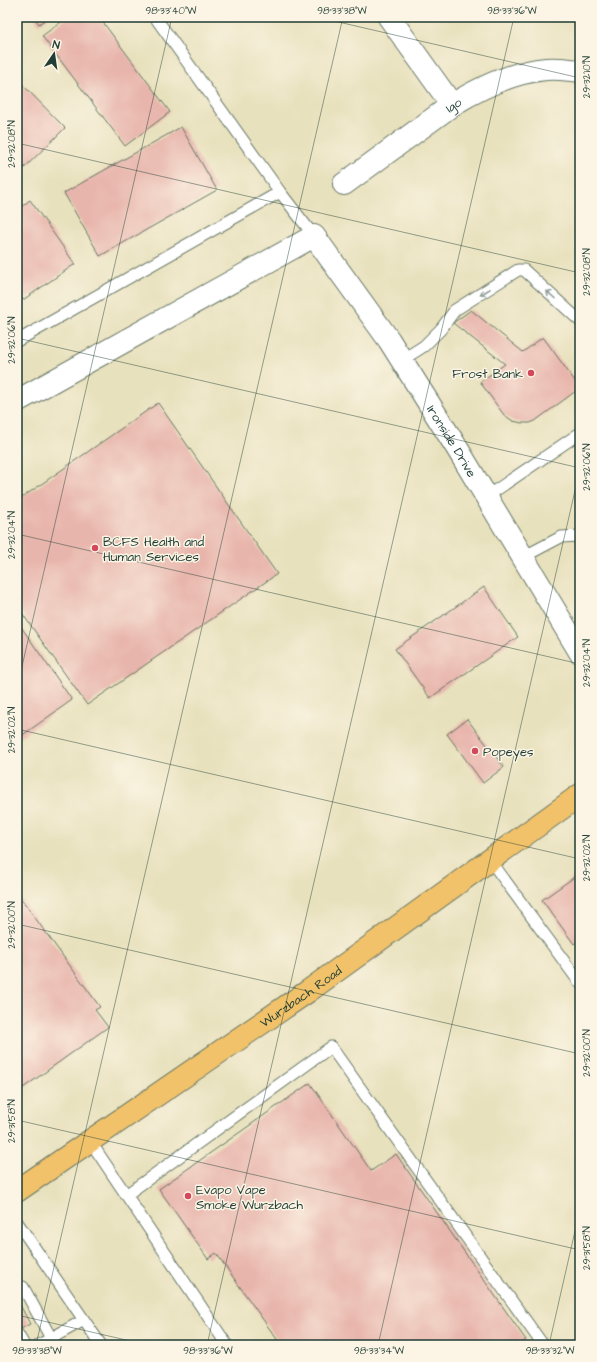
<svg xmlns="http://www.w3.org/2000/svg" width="597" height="1362" font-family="'Architects Daughter',sans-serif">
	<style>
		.building { fill: #e8b5ac }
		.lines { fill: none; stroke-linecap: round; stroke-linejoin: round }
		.lane-casing { stroke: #657664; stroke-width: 13 }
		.street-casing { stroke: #657664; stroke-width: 24 }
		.primary-casing { stroke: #657664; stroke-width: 24 }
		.lane { stroke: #fff; stroke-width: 11 }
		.street { stroke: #fff; stroke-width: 22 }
		.primary { stroke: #f2c26a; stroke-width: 22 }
		.oneway { stroke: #8f9e9a }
		.ticks { fill: none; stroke: #1f3d34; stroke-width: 1; stroke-opacity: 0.45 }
		.poi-dot { fill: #d1495b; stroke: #fcf5e5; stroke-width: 1.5 }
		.labels { text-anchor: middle; stroke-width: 3; stroke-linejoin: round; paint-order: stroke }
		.street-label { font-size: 13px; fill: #1f3d34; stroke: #fcf5e5 }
		.poi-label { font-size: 13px; fill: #1f3d34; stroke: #fcf5e5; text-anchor: start }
		.neatline { fill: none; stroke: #1f3d34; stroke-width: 1.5 }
		.ticks-label { font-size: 10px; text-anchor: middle; fill: #1f3d34 }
	</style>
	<rect width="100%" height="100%" fill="#fcf5e5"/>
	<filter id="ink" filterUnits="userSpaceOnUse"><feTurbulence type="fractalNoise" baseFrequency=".025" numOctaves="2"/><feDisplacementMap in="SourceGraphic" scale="8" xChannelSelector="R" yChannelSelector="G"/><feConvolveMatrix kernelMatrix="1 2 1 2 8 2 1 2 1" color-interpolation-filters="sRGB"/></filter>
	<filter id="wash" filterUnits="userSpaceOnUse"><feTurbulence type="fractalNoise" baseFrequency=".012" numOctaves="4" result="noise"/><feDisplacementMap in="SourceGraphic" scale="16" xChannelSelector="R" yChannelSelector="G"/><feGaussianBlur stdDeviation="0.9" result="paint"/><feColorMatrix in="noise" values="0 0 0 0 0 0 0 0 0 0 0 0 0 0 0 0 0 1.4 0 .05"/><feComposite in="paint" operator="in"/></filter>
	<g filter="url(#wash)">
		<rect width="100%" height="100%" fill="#e8e1bd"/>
		<g id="blocks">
			<path class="building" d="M34,17H49L39,24Z
				M68,17H99L170,112L125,146L42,36Z
				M17,79L65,128L17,175Z
				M181,127L217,190L100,256L64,193Z
				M30,200L75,264L23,300L17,292V210Z
				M471,310L523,352L543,337L580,388L535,421L530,423H522L513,421L504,415L480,382L505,364L453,323Z
				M158,403L277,574L87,705L17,606V501Z
				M484,587L518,637L430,698L395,649Z
				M17,621L72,700L17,739Z
				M467,719L504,767L483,783L447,734Z
				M580,873V939L574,944L542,900Z
				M17,893L100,1007L95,1010L108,1027L23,1088L17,1080Z
				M310,1083L371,1171L396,1154L526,1340L519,1345H281L216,1253L208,1259L159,1189Z
				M17,1299L30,1324L17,1331Z"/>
		</g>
	</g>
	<g filter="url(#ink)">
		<use href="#blocks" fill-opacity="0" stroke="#657664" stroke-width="1"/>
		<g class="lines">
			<g class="lane-casing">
				<path id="lane" d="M155,17L280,192L314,236
					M17,341L280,192
					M402,360L424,346L441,329L455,310L518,270H524L580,321
					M486,497L580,433
					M523,557L561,537L580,536
					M490,860L580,983
					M90,1141L227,1345
					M126,1195L331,1047L543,1345
					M17,1222L101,1345
					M17,1290L23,1287L51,1338
					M17,1333L24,1345
					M39,1345L84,1320"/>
			</g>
			<g class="street-casing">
				<g id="street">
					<path d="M389,17L452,105"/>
					<path id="s1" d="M344,184L452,105C481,87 512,72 546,69C557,68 569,70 580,71"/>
					<path id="s2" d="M17,401L314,236L389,340L457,448L580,652"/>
				</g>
			</g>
			<g class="primary-casing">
				<g id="primary">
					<path id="s3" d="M17,1191L307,992L580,795"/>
				</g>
			</g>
			<use href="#lane" class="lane"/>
			<use href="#street" class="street"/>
			<use href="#primary" class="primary"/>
		</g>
		<defs><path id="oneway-shaft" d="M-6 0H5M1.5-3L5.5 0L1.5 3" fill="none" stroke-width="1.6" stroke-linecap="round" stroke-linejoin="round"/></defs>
		<g class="oneway">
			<use href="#oneway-shaft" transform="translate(485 292) rotate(147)"/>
			<use href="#oneway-shaft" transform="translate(551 295) rotate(-138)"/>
		</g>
	</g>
	<path class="ticks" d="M317,17L580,78M17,143L580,273M17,338L580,468M17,534L580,664M17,688L172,17M17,729L580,859M17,924L580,1054M17,1120L580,1250M17,1315L148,1345M36,1345L343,17M207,1345L514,17M378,1345L580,469M549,1345L580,1209"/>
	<g class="poi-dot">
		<circle cx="531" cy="373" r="4"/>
		<circle cx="95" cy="548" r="4"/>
		<circle cx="475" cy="751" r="4"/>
		<circle cx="188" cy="1196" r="4"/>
	</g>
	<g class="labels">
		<g class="street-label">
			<text dy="5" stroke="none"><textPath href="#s1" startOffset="135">Igo</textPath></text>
			<text dy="5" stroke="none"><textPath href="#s2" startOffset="587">Ironside Drive</textPath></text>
			<text dy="5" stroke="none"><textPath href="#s3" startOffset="344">Wurzbach Road</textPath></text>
		</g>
		<g class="poi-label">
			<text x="523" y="378" text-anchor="end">Frost Bank</text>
			<text x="103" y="546">BCFS Health and<tspan x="103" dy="15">Human Services</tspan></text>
			<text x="483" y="756">Popeyes</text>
			<text x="196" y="1194">Evapo Vape<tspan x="196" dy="15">Smoke Wurzbach</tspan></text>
		</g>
	</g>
	<rect width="597" height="1362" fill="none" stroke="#fcf5e5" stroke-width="44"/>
	<g transform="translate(54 54) rotate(13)" stroke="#fcf5e5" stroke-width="3" paint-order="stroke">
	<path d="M0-3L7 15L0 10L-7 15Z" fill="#1f3d34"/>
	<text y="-6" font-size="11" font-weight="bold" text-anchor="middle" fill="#1f3d34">N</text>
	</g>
	<rect x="22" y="22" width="553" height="1318" class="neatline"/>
	<g class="ticks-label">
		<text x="171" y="14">98°33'40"W</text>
		<text x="342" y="14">98°33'38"W</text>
		<text x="512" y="14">98°33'36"W</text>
		<text transform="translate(586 77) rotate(-90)" y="4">29°32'10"N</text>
		<text transform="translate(11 144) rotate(-90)" y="4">29°32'08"N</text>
		<text transform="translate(586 272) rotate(-90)" y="4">29°32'08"N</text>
		<text transform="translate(11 340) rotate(-90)" y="4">29°32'06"N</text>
		<text transform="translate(586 467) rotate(-90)" y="4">29°32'06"N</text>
		<text transform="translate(11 535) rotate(-90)" y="4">29°32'04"N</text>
		<text transform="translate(586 663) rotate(-90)" y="4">29°32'04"N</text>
		<text transform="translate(11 730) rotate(-90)" y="4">29°32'02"N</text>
		<text transform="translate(586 858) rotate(-90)" y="4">29°32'02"N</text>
		<text transform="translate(11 925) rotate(-90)" y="4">29°32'00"N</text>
		<text transform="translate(586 1053) rotate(-90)" y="4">29°32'00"N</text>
		<text transform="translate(11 1121) rotate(-90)" y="4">29°31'58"N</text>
		<text transform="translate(586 1248) rotate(-90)" y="4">29°31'58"N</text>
		<text x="37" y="1354">98°33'38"W</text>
		<text x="208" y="1354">98°33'36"W</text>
		<text x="379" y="1354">98°33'34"W</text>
		<text x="550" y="1354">98°33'32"W</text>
	</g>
</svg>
